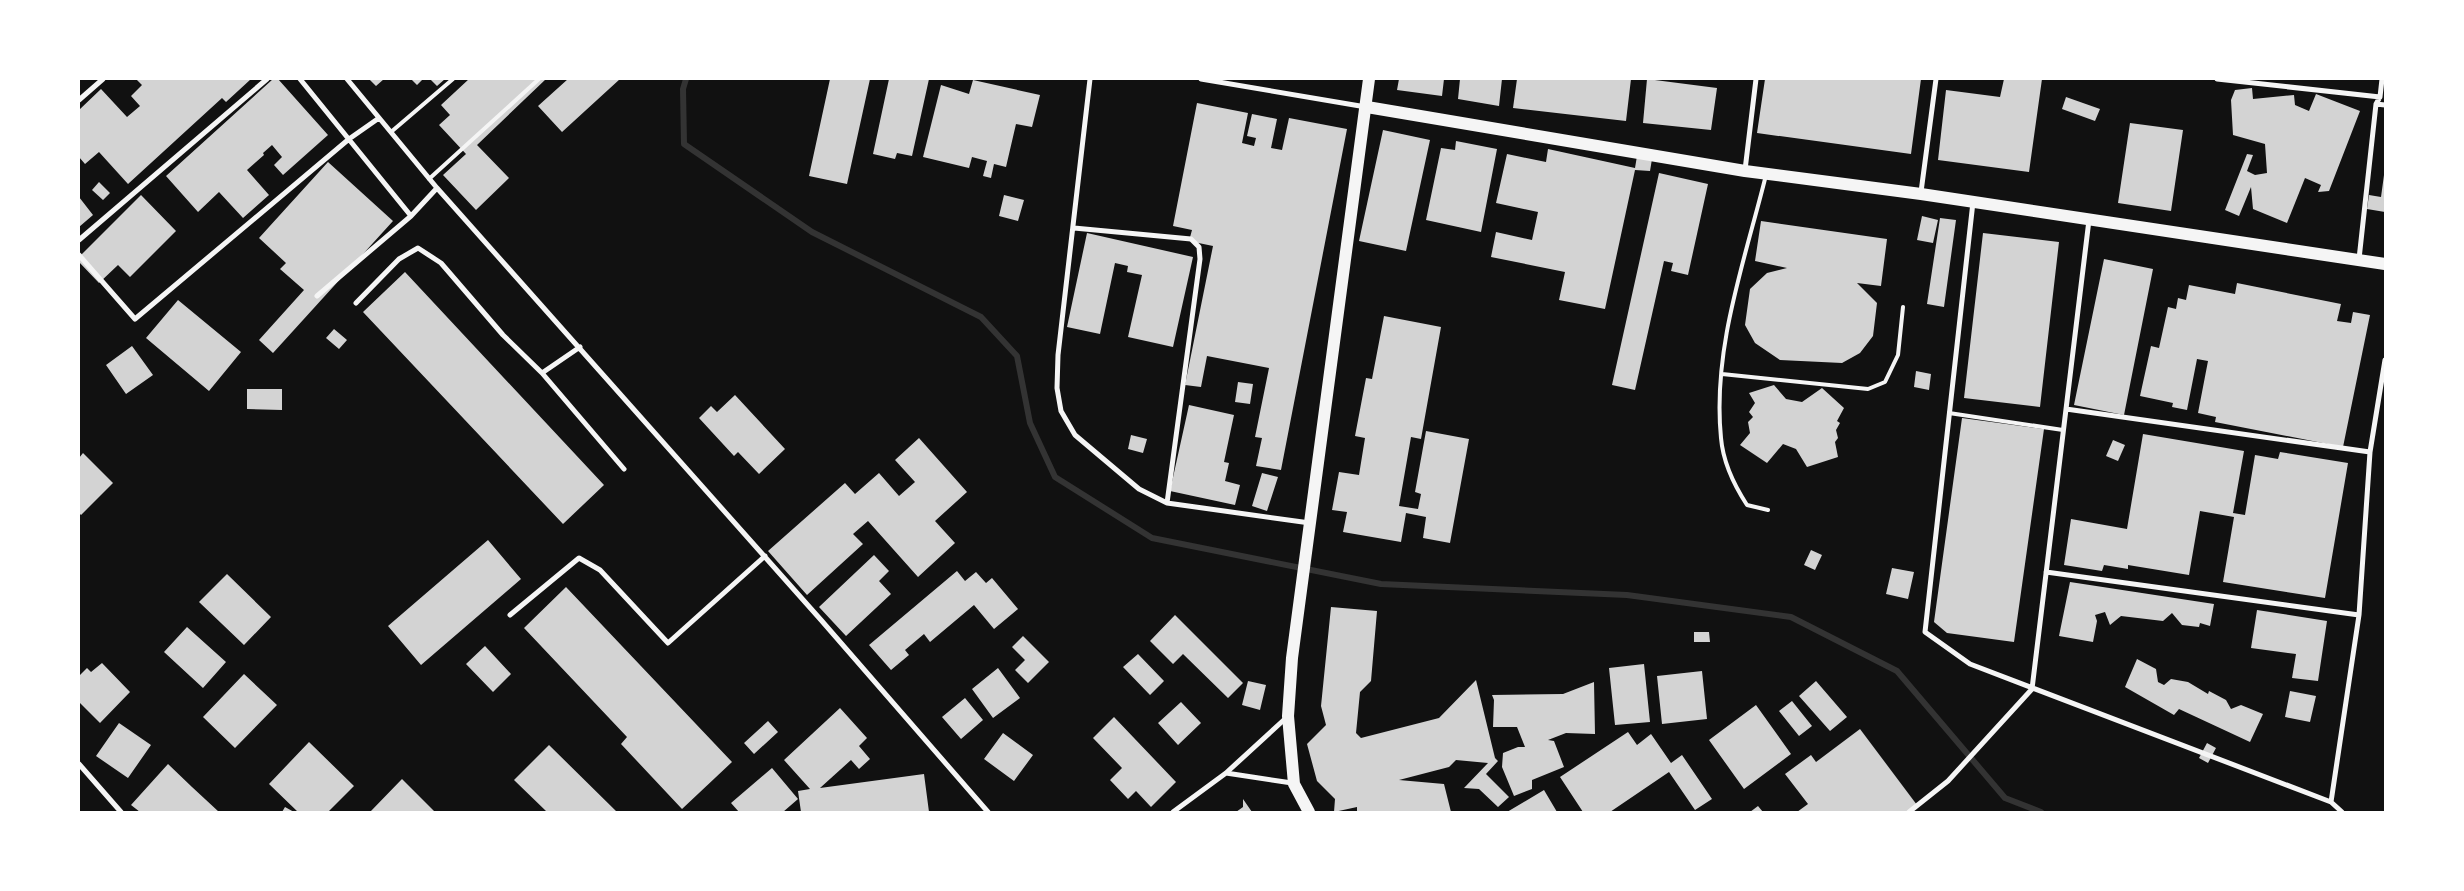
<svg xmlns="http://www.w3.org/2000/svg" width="2464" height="891" font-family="Quicksand,sans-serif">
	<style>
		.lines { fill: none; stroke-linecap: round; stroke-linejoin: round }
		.stream { stroke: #333; stroke-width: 6 }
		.building { fill: #d3d3d3 }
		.service { stroke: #f5f5f5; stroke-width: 4 }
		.minor { stroke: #f5f5f5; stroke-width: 5 }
		.primary { stroke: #f5f5f5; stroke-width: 12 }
	</style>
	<rect width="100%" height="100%" fill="#111"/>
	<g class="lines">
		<path class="stream" d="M686,79L683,89L684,144L812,232L981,317L1017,356L1030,423L1055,477L1152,538L1381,584L1627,595L1791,617L1897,671L2005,798L2041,812"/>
	</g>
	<path class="building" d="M136,79H251L226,102L222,98L128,184L99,152L85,164L79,157V110L101,89L127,117L140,106L131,96L142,85Z
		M273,79H278L328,135L283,175L274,165L282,157L272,145L263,153L264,155L247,170L269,195L243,218L219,192L198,212L166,176Z
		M369,79H384L376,86Z
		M411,79H423L417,85Z
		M430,79H445L437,86Z
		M469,79H546L477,145L509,178L476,210L443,175L466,154L439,125L450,115L441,105Z
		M568,79H620L562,132L538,106Z
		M830,79H870L847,184L809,176Z
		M889,79H929L912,156L897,153L895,159L873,154Z
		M1399,79H1444L1442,96L1397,90Z
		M1460,79H1502L1499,106L1458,99Z
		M1517,79H1631L1626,121L1513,108Z
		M1647,79L1717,88L1711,130L1643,123Z
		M1765,79H1921L1911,154L1757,133Z
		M2004,79H2042L2029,172L1938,160L1946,90L2000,97Z
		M973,80L1040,95L1032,127L1016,124L1006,167L994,164L991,178L983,176L987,161L972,157L969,168L923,157L941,85L969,94Z
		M2252,88L2253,99L2294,95L2295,105L2309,111L2316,94L2360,111L2329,191L2318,192L2321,185L2305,178L2287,223L2253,209L2251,187L2239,216L2225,210L2247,154L2253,155L2247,171L2255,175L2267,173L2265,144L2233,135L2231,100L2235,90Z
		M2066,97L2100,109L2095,121L2062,109Z
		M1197,103L1248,113L1242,143L1254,146L1256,138L1247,136L1252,114L1277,119L1271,148L1282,150L1289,118L1347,129L1281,470L1256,466L1262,438L1255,437L1269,368L1207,356L1201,387L1185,385L1213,246L1189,241L1192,230L1173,226Z
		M2130,123L2183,130L2171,211L2118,203Z
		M1383,130L1430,140L1406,251L1359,241Z
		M1456,141L1497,149L1481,232L1426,220L1441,148L1455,150Z
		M1548,149L1635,168L1637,156L1652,159L1650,171L1635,170L1605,309L1559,300L1565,272L1491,257L1496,232L1532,240L1538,212L1496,203L1507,154L1546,162Z
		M328,162L393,221L273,353L259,340L304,290L280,269L286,263L259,238Z
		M1659,173L1708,184L1688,275L1671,271L1673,263L1664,261L1635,390L1612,385Z
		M2384,175L2385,212L2367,209L2369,195L2381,197Z
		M99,182L110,193L103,200L92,190Z
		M141,195L176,231L130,277L118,265L99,283L79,262V257Z
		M1004,195L1024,200L1018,221L999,216Z
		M79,197L93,215L79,227Z
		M1922,216L1938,220L1933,243L1917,240Z
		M1940,218L1956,220L1944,307L1927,304Z
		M1761,221L1887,239L1881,286L1857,283L1877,303L1873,336L1860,353L1842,363L1780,360L1755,343L1745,325L1750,289L1767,273L1787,268L1755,261Z
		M1087,233L1193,257L1173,347L1128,337L1142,275L1127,272L1128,266L1115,263L1100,334L1067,327Z
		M1983,233L2059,242L2040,407L1964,398Z
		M2104,259L2153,269L2124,415L2074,405Z
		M405,272L604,485L563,524L363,312Z
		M2237,283L2341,304L2337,321L2351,323L2353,312L2370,315L2343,447L2215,422L2216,417L2198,413L2208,361L2197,359L2187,410L2172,407L2173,403L2140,396L2151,346L2159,348L2168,307L2176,309L2178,298L2186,300L2189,285L2235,294Z
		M178,300L241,352L209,391L146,338Z
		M1384,316L1441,327L1421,439L1411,437L1399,506L1418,509L1421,494L1415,492L1426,431L1469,439L1450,543L1423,538L1426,517L1406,513L1401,542L1343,532L1347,512L1332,510L1339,472L1359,475L1365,438L1355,436L1366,378L1372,379Z
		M334,329L347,340L339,349L326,338Z
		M132,346L153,375L126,394L106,365Z
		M1916,371L1931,374L1929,390L1914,387Z
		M1238,382L1253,384L1250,404L1235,402Z
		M1774,385L1786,399L1802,402L1822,388L1844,408L1837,421L1840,423L1836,430L1838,438L1835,442L1838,457L1807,467L1796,449L1783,444L1767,463L1740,445L1750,433L1748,422L1753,417L1749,412L1755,403L1749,393Z
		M247,389H282V410L247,409Z
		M735,395L785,449L759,474L738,452L734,456L699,418L711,406L717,412Z
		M1189,405L1234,415L1224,462L1229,463L1225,481L1240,485L1235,505L1170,491Z
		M1962,418L2044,429L2014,642L1947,633L1934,622Z
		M2143,434L2244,451L2233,513L2245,515L2255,455L2278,459L2280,452L2348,463L2325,598L2223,582L2234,517L2200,511L2189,575L2128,565V569L2104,565L2102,571L2064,565L2071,519L2127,529Z
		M1131,435L1147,439L1143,453L1128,449Z
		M919,438L967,492L935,521L955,543L918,577L868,521L853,534L863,544L807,595L768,551L845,483L855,494L879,473L899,496L915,482L895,460Z
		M2113,440L2125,445L2118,461L2106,456Z
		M83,453L113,483L81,515L79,513V458Z
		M1262,473L1278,477L1267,511L1252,506Z
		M488,540L521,579L421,665L388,626Z
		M1811,550L1822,555L1815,570L1804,565Z
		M874,555L889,571L879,581L891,594L846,636L819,607Z
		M1892,568L1914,572L1908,599L1886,594Z
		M957,571L965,581L976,572L986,583L992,578L1018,609L994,629L974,605L930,642L924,634L905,650L909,655L891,670L869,645Z
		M227,574L271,617L244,645L199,602Z
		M2070,582L2214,604L2210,626L2200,623L2199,627L2182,625L2172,613L2163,621L2121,616L2110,625L2105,612L2095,615L2097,621L2093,642L2059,636Z
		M566,587L732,762L682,809L621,744L627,737L524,628Z
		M1331,607L1377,611L1371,681L1360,692L1356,733L1361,738L1439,718L1476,680L1495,758L1498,761L1486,774L1509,797L1498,807L1479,789L1464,788L1488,763L1456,760L1449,767L1399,780L1444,784L1451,812H1357V807L1334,812L1335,799L1317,781L1307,744L1326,725L1321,706Z
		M2257,610L2327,621L2318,681L2292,678L2296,654L2251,648Z
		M1175,615L1243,683L1228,698L1183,654L1173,664L1150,641Z
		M187,627L226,662L203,688L164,652Z
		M1694,632H1709L1710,642H1694Z
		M1023,636L1049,662L1028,683L1015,670L1025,660L1012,647Z
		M485,646L511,674L493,692L466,664Z
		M1138,654L1164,681L1150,695L1123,667Z
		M2137,659L2156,669L2158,682L2164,685L2171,679L2188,682L2208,694L2209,691L2226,700L2231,709L2241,705L2263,714L2250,742L2179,709L2174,715L2125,687Z
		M102,663L130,692L100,723L79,702V676L87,668L91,672Z
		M1644,664L1650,722L1615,725L1609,668Z
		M998,668L1020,698L993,718L972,689Z
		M1702,671L1707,719L1662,724L1657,676Z
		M244,674L277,705L235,748L203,717Z
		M1248,681L1266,685L1260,710L1242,705Z
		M1816,681L1847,717L1830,731L1799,696Z
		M1594,682L1595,734L1566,733L1548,740L1554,741L1564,767L1532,780V789L1514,796L1502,767L1503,753L1518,747H1525L1517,727H1493L1494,700L1492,695L1563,694Z
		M2290,691L2316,696L2310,722L2285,717Z
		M965,698L983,720L961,739L942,717Z
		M1792,701L1812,726L1799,736L1779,711Z
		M1181,702L1201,723L1178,745L1158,723Z
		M1756,705L1791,754L1744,789L1709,740Z
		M840,708L867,738L859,746L870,759L859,769L851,760L820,788L924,774L929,812H801L798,791L810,789L784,760Z
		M1114,717L1176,782L1151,807L1136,791L1128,799L1110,780L1122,768L1093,738Z
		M768,721L778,732L754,754L744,743Z
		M119,723L151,745L128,778L96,756Z
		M1860,729L1917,805L1907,812H1797L1808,804L1785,774L1811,755L1816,762Z
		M1628,732L1637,745L1651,734L1671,763L1682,755L1712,799L1695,810L1669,772L1610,812H1583L1560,777Z
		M1003,733L1033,755L1014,781L984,759Z
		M309,742L354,786L328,812H298L269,784Z
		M2207,743L2216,748L2208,763L2199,758Z
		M549,745L617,812H547L514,780Z
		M168,764L192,787L219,812H140L131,805Z
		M772,768L798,799L783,812H739L731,803Z
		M402,779L435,812H370Z
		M1544,790L1557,812H1507Z
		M1243,799L1252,812H1236L1243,807Z
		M1758,806L1763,812H1750Z
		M285,807L294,812H282Z"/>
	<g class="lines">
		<path class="service" d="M391,132L453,79
			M1766,175C1745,260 1712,349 1721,438C1723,462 1734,485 1747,505L1768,510
			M429,179L539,79
			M1722,374L1868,389L1885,382L1898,355L1903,307
			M1949,413L2063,430"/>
		<path class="minor" d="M300,79L411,216
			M347,79L437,188L821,620L988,812
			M1090,79L1058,355L1057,388L1061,411L1075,435L1139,489L1167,503
			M1201,79L1366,107
			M2217,79L2380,97
			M79,100L103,79
			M2376,104L2385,105
			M1745,170L1756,79
			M1921,192L1936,79
			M1973,202L1925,632L1970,664L2331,802L2342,812
			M1074,228L1191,239L1199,247L1200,259L1167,503L1310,523
			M79,240L267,79
			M79,255L135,319L349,139L379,118
			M2359,259L2376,104L2380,97L2382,79
			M317,296L411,216L437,188
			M356,303L399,259L418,248L441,263L503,335L542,373L580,347
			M542,373L624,469
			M2066,409L2370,452
			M2046,572L2359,615
			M510,615L579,558L600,570L668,643L765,556
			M79,764L121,812
			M1226,773L1292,783
			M2331,802L2359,615L2370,452L2385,360
			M1173,812L1226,773L1286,718
			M1909,812L1948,781L2032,689L2089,220"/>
		<path class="primary" d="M1367,107L1745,171L1921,194L2385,264
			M1309,812L1294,784L1288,716L1292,658L1369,79"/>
	</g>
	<rect width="2464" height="891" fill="none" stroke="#ffffff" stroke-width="160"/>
</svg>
